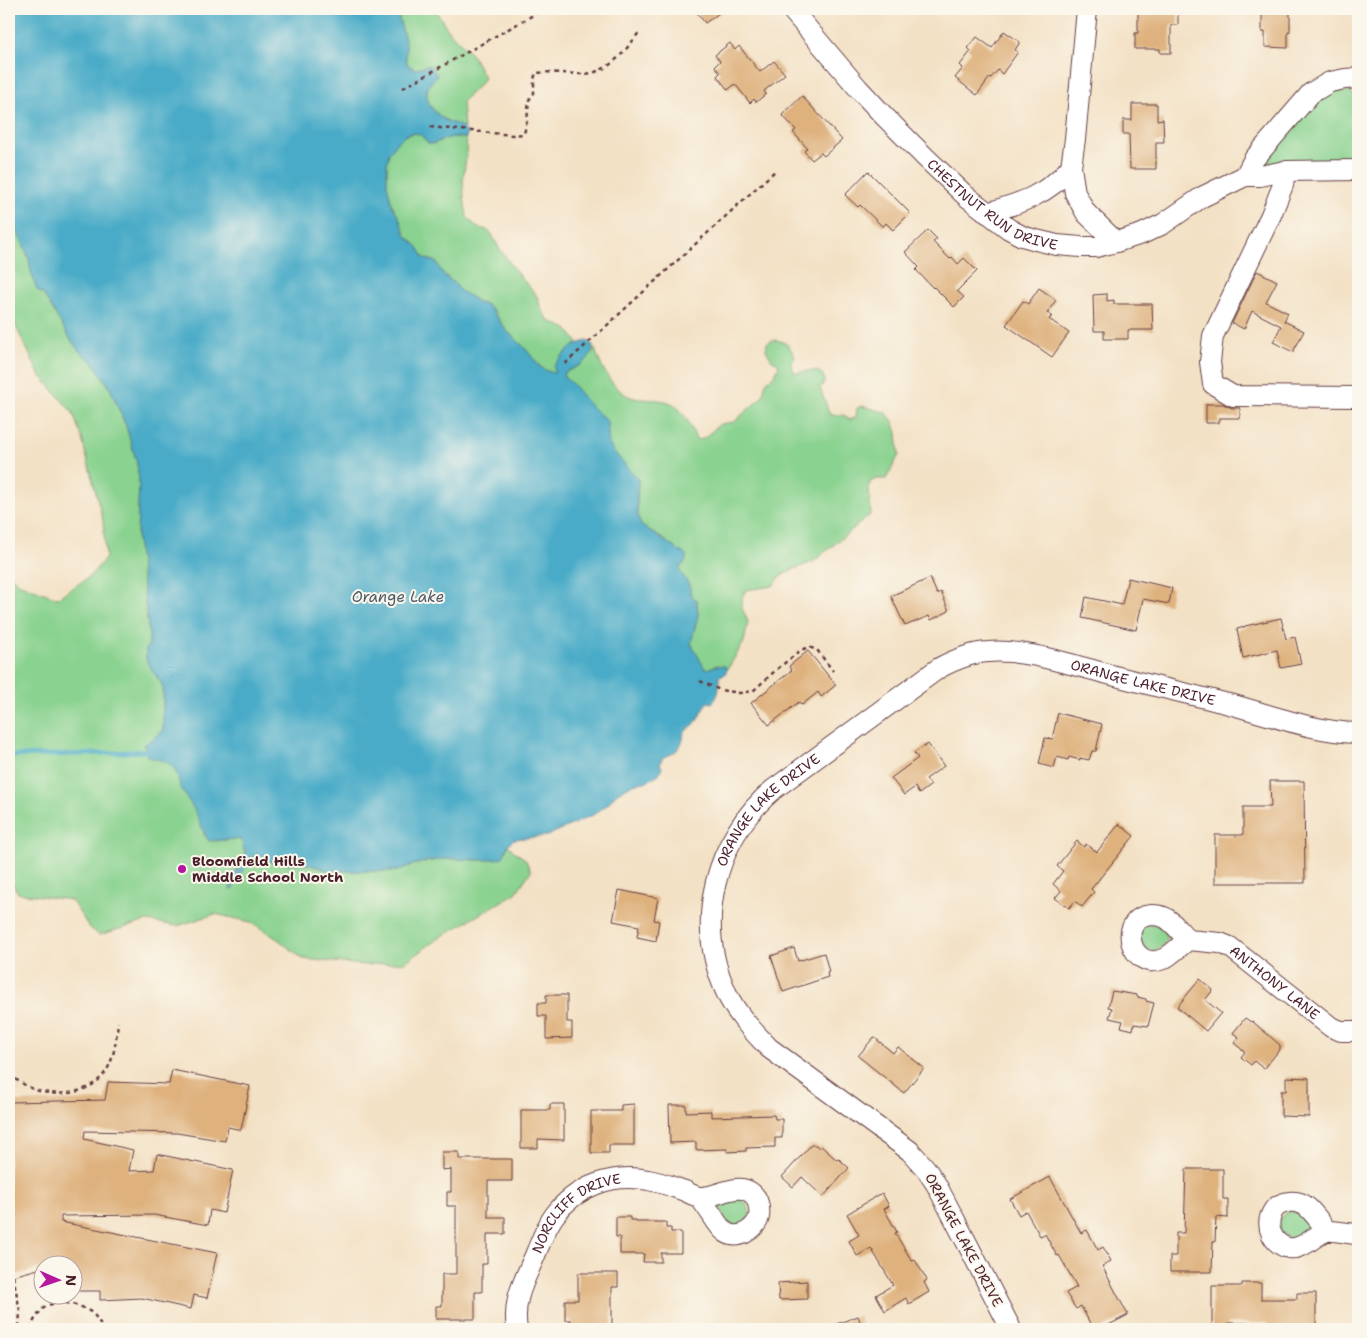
<svg xmlns="http://www.w3.org/2000/svg" width="1367" height="1338" font-family="'Shantell Sans',sans-serif">
	<style>
		.green { fill: #89d28f; stroke: #6a785d }
		.water { fill: #48abc7; stroke: #496579 }
		.lines { fill: none; stroke-linecap: round; stroke-linejoin: round }
		.stream { stroke: #48abc7; stroke-width: 4.5 }
		.building { fill: #deb17d }
		.minor-casing { stroke: #633c42; stroke-width: 22 }
		.path { stroke: #633c42; stroke-width: 2.5; stroke-dasharray: 4 4; stroke-linecap: butt }
		.minor { stroke: #fff; stroke-width: 20 }
		.poi-dot { fill: #b5179e; stroke: #fbf7ec; stroke-width: 2 }
		.labels { text-anchor: middle; stroke-width: 4; stroke-linejoin: round; paint-order: stroke }
		.street-label { font-size: 14px; fill: #4a1f2b; stroke: #fbf7ec }
		.poi-label { font-size: 14px; font-weight: bold; fill: #4a1f2b; stroke: #fbf7ec; text-anchor: start }
		.water-label { font-size: 15px; font-style: italic; fill: #495769; stroke: #fbf7ec }
	</style>
	<rect width="100%" height="100%" fill="#fbf7ec"/>
	<filter id="ink" filterUnits="userSpaceOnUse"><feTurbulence type="fractalNoise" baseFrequency=".02" numOctaves="2"/><feDisplacementMap in="SourceGraphic" scale="10" xChannelSelector="R" yChannelSelector="G"/><feConvolveMatrix kernelMatrix="1 2 1 2 8 2 1 2 1" color-interpolation-filters="sRGB"/></filter>
	<filter id="wash" filterUnits="userSpaceOnUse"><feTurbulence type="fractalNoise" baseFrequency=".0096" numOctaves="4" result="noise"/><feDisplacementMap in="SourceGraphic" scale="20" xChannelSelector="R" yChannelSelector="G"/><feGaussianBlur stdDeviation="1.12" result="paint"/><feColorMatrix in="noise" values="0 0 0 0 0 0 0 0 0 0 0 0 0 0 0 0 0 1.4 0 .05"/><feComposite in="paint" operator="in"/></filter>
	<g filter="url(#wash)">
		<rect width="100%" height="100%" fill="#f3e1c5"/>
		<path class="green" d="M399,9H435L448,30L472,55L484,77L481,83L462,102L464,128C449,122 431,115 427,97C427,93 427,89 429,85C431,82 434,79 437,75L419,69H415L408,65L406,60V44L398,15Z
			M1341,90L1352,93L1358,99V150C1353,157 1349,159 1341,161H1291L1270,164L1268,163V159L1270,156L1313,103L1330,92Z
			M413,133L420,134C434,150 431,142 449,138C455,136 460,139 466,138L467,152L463,178L464,197L467,217L478,228L485,229L491,233L499,248L517,273L537,296L541,309L549,321L567,329L578,343C566,352 557,358 555,373L547,371L540,367L525,348L507,331L494,312L485,304L477,303L473,298L460,291L456,285L441,271L438,266L434,261L424,258L418,247L406,236L398,215L392,205L387,184V163L389,153L397,142L406,135Z
			M9,219L14,225L23,243L29,259L31,272L37,290L44,295L69,337L79,351L93,362L110,388L126,426L137,463L139,480L137,538L149,634V643L146,650L148,664L163,686V731C157,737 150,740 144,746L152,758C158,760 165,760 170,764C178,770 178,781 182,789C189,803 203,818 204,835L214,841L236,839L242,841L245,855V859L232,877L233,889C236,870 247,872 253,856C263,851 269,859 278,863C284,865 292,863 298,863C309,864 320,868 329,871H396C412,864 430,860 447,859C465,858 485,863 502,857L508,845L515,852L525,859L531,871L516,893L439,938L405,962L365,965L303,959L279,940L251,922L215,914L177,926L147,921L99,935L89,927L71,900L18,893L9,877V574L18,583L57,598L89,577L106,558L103,520L82,439L73,413L39,374L9,312Z
			M773,340C787,341 788,345 795,356L791,365L795,373C804,372 821,366 824,378C825,383 823,385 820,388L830,415H844L850,420L856,417L857,408L862,406L885,412L893,421L897,433L899,455L886,479H876L870,482L869,487L871,514L813,562L791,570L780,577L773,586L746,590L742,598V608L748,622L744,642L727,670L726,667L717,665L705,670L691,643L698,615L697,601C686,591 693,593 688,583C685,578 681,574 679,569L685,561L665,540L641,526L638,522L637,512L638,479L613,452L609,444L605,418C592,412 583,396 574,386C571,381 566,381 563,375L565,372C577,367 588,363 593,349H595C600,366 615,395 635,398C647,401 665,397 676,406C686,415 691,427 696,439L700,440L704,438L720,424L734,422L763,396L765,385L767,381L774,376L779,366L777,362L772,360L766,350L767,343Z
			M1148,923L1164,927C1174,946 1149,959 1142,944C1140,940 1140,935 1140,931Z
			M738,1198C759,1206 749,1231 729,1224L718,1206C723,1201 731,1199 738,1198Z
			M1289,1211C1300,1213 1308,1217 1310,1229C1296,1239 1292,1244 1279,1230C1279,1220 1279,1216 1289,1211Z"/>
		<path class="water" d="M9,9H399L398,15L406,44V60L408,65L415,69L430,65L437,76C434,79 431,82 429,85C421,99 435,115 447,121C454,124 463,125 467,133L466,138H464L451,137L432,144L428,143L420,134L413,133L406,135L397,142L389,153L387,163V184L392,205L398,215L406,236L418,247L424,258L437,263L441,271L446,277L456,285L460,291L473,298L477,303L485,304L489,307L507,331L525,348L540,367L547,371L554,373V366C562,355 574,342 588,341L593,345C593,361 577,367 565,372L563,375C566,381 571,381 574,386C582,395 589,405 598,413C601,416 604,417 607,421L609,444L613,451L638,479C638,491 634,517 642,526L686,555V561L679,569C681,574 685,578 688,583C693,593 686,591 697,601L698,615L691,643L705,669C712,668 719,663 726,667L727,670L725,674L719,676C719,688 720,695 712,703L707,702C702,710 701,716 696,722C693,727 687,728 684,733C683,735 684,738 683,740C679,750 673,755 663,757L660,763L662,768L659,774L645,782L633,784L616,794L607,805L593,815L547,836L514,839L508,845L503,857C485,863 465,858 447,859C430,860 412,864 397,871H329L319,867L300,863L271,862L265,856L257,854L253,856C247,872 236,870 233,889L230,890C231,872 242,870 245,857C246,853 243,846 242,841L236,839L209,841C203,833 201,824 197,815C193,806 186,798 181,788C178,781 178,771 172,766C165,759 155,760 147,756L144,745C150,740 157,737 163,731V686L148,664L146,658V650L149,643V634L137,538L139,480L137,463L126,426L110,388L93,362L79,351L69,337L44,295L37,290L31,272L29,259L23,243L14,225L9,219Z"/>
		<g class="lines">
			<path class="stream" d="M9,756L89,754L145,751"/>
		</g>
		<g id="blocks">
			<path class="building" d="M694,9H725L705,23Z
				M1138,9H1178V25H1171V53H1160V49H1135V33H1138Z
				M1262,9H1290V32H1288V48L1265,47V32H1262Z
				M1004,31L1020,42L1015,50L1018,52L1002,74L998,70L991,78L990,77L977,95L955,78L963,68L960,65L971,51L968,48L977,37L992,48Z
				M730,43L735,50L739,46L760,72L774,61L785,74L764,91L766,94L756,102L754,99L750,103L735,84L728,90L717,76L720,73L715,66L720,61L715,55Z
				M802,96L842,140L824,156L821,153L812,160L804,151L807,148L793,132L796,130L782,115Z
				M1132,104H1157V120L1163,119L1164,142H1156V169H1130L1129,134H1123V120H1132Z
				M868,171L910,213L893,230L886,223L883,227L860,205L858,207L845,195Z
				M928,230L937,239L933,242L950,259L952,257L958,264L964,258L977,271L957,291L964,297L954,307L934,287L933,288L916,270L919,267L905,252Z
				M1257,271L1277,281L1266,302L1288,313L1284,321L1304,331L1293,352L1273,342L1281,326L1252,311L1244,329L1232,323Z
				M1039,288L1056,300L1047,313L1052,316L1049,319L1069,333L1052,357L1006,325L1023,301L1028,304Z
				M1107,294V301L1114,300V304H1152L1153,330H1128V339H1104V331H1094L1093,295Z
				M1206,404H1223L1232,408H1240V418H1219V423H1206Z
				M930,578L937,594L941,592L949,611L931,620L929,616L905,626L891,596Z
				M1128,578L1172,588L1169,604L1143,599L1136,630L1082,618L1086,597L1122,605Z
				M1281,618L1286,639L1295,637L1301,664L1281,668L1277,650L1243,658L1237,629L1245,627V626Z
				M808,651L836,685L821,697L818,692L802,705L799,702L769,725L751,703L792,670L789,666Z
				M1058,713L1102,724L1096,751H1092L1089,760L1080,758V760L1069,757L1068,760L1057,757L1054,768L1039,764L1045,738L1052,739Z
				M928,744L944,766L926,779L931,785L919,794L915,787L904,795L891,778L918,758L914,753Z
				M1270,781H1304L1305,883H1215V835H1243V807H1271Z
				M1119,824L1134,836L1091,889L1094,892L1082,907L1075,901L1069,908L1055,898L1061,891L1053,884L1063,871L1057,866L1077,841L1084,847L1086,844L1097,852Z
				M619,890L658,898L654,920L659,921L656,941L637,937L639,926L613,921Z
				M794,948L798,961L824,953L829,972L827,973L828,977L783,992L771,956Z
				M1200,979L1213,990L1205,1000L1221,1013L1206,1031L1177,1007Z
				M1112,991L1137,995V997L1146,999V1001L1154,1003L1148,1026L1134,1024L1133,1030L1121,1027L1123,1021L1109,1018L1112,1008L1108,1007Z
				M546,995H567V1022H572V1038L546,1039V1016H538V1003H546Z
				M1245,1018L1251,1022L1252,1021L1280,1045V1049L1264,1069L1254,1061L1251,1065L1241,1057L1245,1052L1234,1043L1239,1037L1233,1033Z
				M874,1037L893,1053L898,1047L924,1068L904,1093L858,1056Z
				M172,1070L250,1086L241,1130L228,1127L225,1141L177,1133L85,1131L84,1139L133,1150L129,1171L154,1170L157,1154L233,1170L224,1213L210,1210L208,1225L154,1215L61,1216V1222L217,1253L207,1298L194,1295L191,1309L142,1298L100,1300V1291H72V1266H42V1268L9,1277V1102L105,1100L108,1082L169,1084Z
				M1286,1077L1309,1078V1117L1281,1116V1091H1286Z
				M550,1104H564V1140L538,1139V1148H521V1110H550Z
				M634,1104V1145H609V1153H591V1111H621V1105Z
				M669,1105H686V1112L711,1111V1117L774,1115L775,1119H782V1138H775V1147L746,1148V1151L727,1152V1149L696,1150V1142L670,1143Z
				M811,1145H816L819,1148L821,1146L837,1160L839,1159L849,1168L823,1197L802,1177L793,1187L782,1177Z
				M442,1152H459V1159H512V1181H488V1217H505V1234H487V1264H482V1292H475V1319H436V1306H442V1274H456V1206H447V1192H451V1169L442,1170Z
				M1186,1169H1223V1199H1228V1218L1216,1217L1215,1242H1213L1212,1272H1170V1256H1176V1233H1184Z
				M1050,1177L1081,1233L1087,1230L1098,1250L1103,1247L1111,1261L1102,1266L1128,1315L1101,1329H1093L1081,1306L1076,1309L1066,1293L1077,1287L1059,1255L1057,1256L1045,1234L1040,1236L1026,1211L1019,1215L1010,1199Z
				M882,1193L889,1206L884,1209L897,1232L895,1233L912,1261L915,1260L927,1280L924,1282L929,1292L909,1304L906,1298L885,1311L876,1295L893,1285L871,1248L857,1256L849,1241L859,1235L847,1214Z
				M616,1217H630V1220H636V1222H666V1228H671V1232H681V1253H661V1262H643L644,1254H620V1237H616Z
				M578,1273H618V1287H612V1329H571V1320H565V1300H578Z
				M807,1281V1299L779,1300L778,1283Z
				M1242,1283H1261V1299H1297V1293H1316V1329H1267V1323H1228L1227,1328H1212V1286H1242Z
				M858,1316L863,1329H826V1328Z"/>
		</g>
	</g>
	<g filter="url(#ink)">
		<use href="#blocks" fill-opacity="0" stroke="#633c42" stroke-width="1"/>
		<g class="lines">
			<g class="minor-casing">
				<g id="minor">
					<path id="s1" d="M791,9L858,88L884,116L926,158L966,196L1009,229L1022,236L1036,240L1057,245L1081,247H1096L1116,242L1142,234L1163,224L1202,197L1245,176H1260L1285,171L1358,170"/>
					<path d="M1087,9L1075,139L1071,167L1075,193L1086,213L1116,242"/>
					<path d="M1285,171L1283,185L1271,215L1213,336L1210,362L1213,384L1233,396L1358,397"/>
					<path d="M1245,176L1254,159L1311,93L1330,82L1345,79L1358,78"/>
					<path d="M987,213C1021,203 1047,195 1071,167"/>
					<path id="s2" d="M1188,940C1181,933 1175,924 1166,918C1162,916 1157,915 1152,915C1115,917 1131,973 1163,959C1170,956 1181,945 1188,940L1220,943L1230,947L1331,1027L1341,1031H1358"/>
					<path d="M1327,1231C1321,1223 1315,1214 1307,1207C1298,1199 1280,1200 1273,1211C1264,1226 1273,1245 1289,1248C1303,1251 1315,1234 1327,1231C1334,1230 1351,1234 1358,1234"/>
					<path id="s3" d="M517,1329C512,1299 525,1280 536,1253C541,1241 546,1227 554,1216C576,1186 613,1173 648,1180C661,1182 673,1187 685,1191C689,1193 694,1196 699,1197C717,1199 741,1177 756,1198C759,1204 760,1210 759,1217C757,1225 752,1229 745,1233C728,1241 720,1228 712,1215C708,1209 704,1203 699,1197"/>
					<path id="s4" d="M1011,1329L969,1247L936,1184L926,1169L910,1151L769,1048C753,1031 737,1015 727,994C693,922 715,839 774,789L939,668C954,660 971,653 988,652C1020,649 1062,662 1093,670C1139,683 1186,693 1233,705C1274,716 1315,732 1358,733"/>
				</g>
			</g>
			<path class="path" d="M403,88L544,9
				M430,127L513,135L524,134L527,121L529,100L534,93V79L536,73C552,71 567,74 583,74C610,73 626,50 640,31
				M565,364L776,170
				M700,681L720,690L740,693L753,691L776,670L801,650L809,647L817,650L833,671
				M9,1005L11,1008
				M9,1074C17,1081 29,1088 39,1091C62,1097 90,1093 104,1074C115,1060 116,1038 118,1022
				M13,1276L20,1311L19,1329
				M9,1329H27
				M29,1329C34,1321 38,1313 45,1307C58,1298 86,1305 95,1316C98,1320 101,1325 104,1329"/>
			<use href="#minor" class="minor"/>
		</g>
	</g>
	<circle class="poi-dot" cx="182" cy="869" r="5"/>
	<g class="labels">
		<g class="street-label">
			<text dy="5" stroke="none"><textPath href="#s1" startOffset="284">CHESTNUT RUN DRIVE</textPath></text>
			<text dy="5" stroke="none"><textPath href="#s4" startOffset="1090">ORANGE LAKE DRIVE</textPath></text>
			<text dy="5" stroke="none"><textPath href="#s4" startOffset="655">ORANGE LAKE DRIVE</textPath></text>
			<text dy="5" stroke="none"><textPath href="#s2" startOffset="258">ANTHONY LANE</textPath></text>
			<text dy="5" stroke="none"><textPath href="#s3" startOffset="140">NORCLIFF DRIVE</textPath></text>
			<text transform="translate(964 1240) rotate(62)" y="5">ORANGE LAKE DRIVE</text>
		</g>
		<g class="poi-label">
			<text x="192" y="866">Bloomfield Hills<tspan x="192" dy="16">Middle School North</tspan></text>
		</g>
		<g class="water-label">
			<text x="398" y="602">Orange Lake</text>
		</g>
	</g>
	<rect width="1367" height="1338" fill="none" stroke="#fbf7ec" stroke-width="30"/>
	<g transform="translate(58 1280) rotate(92)"><circle r="24" fill="#fbf7ec" stroke="#b4a19f"/>
	<path d="M0-4L9 19L0 12L-9 19Z" fill="#b5179e"/>
	<text y="-8" font-size="14" font-weight="bold" text-anchor="middle" fill="#4a1f2b">N</text>
	</g>
</svg>
